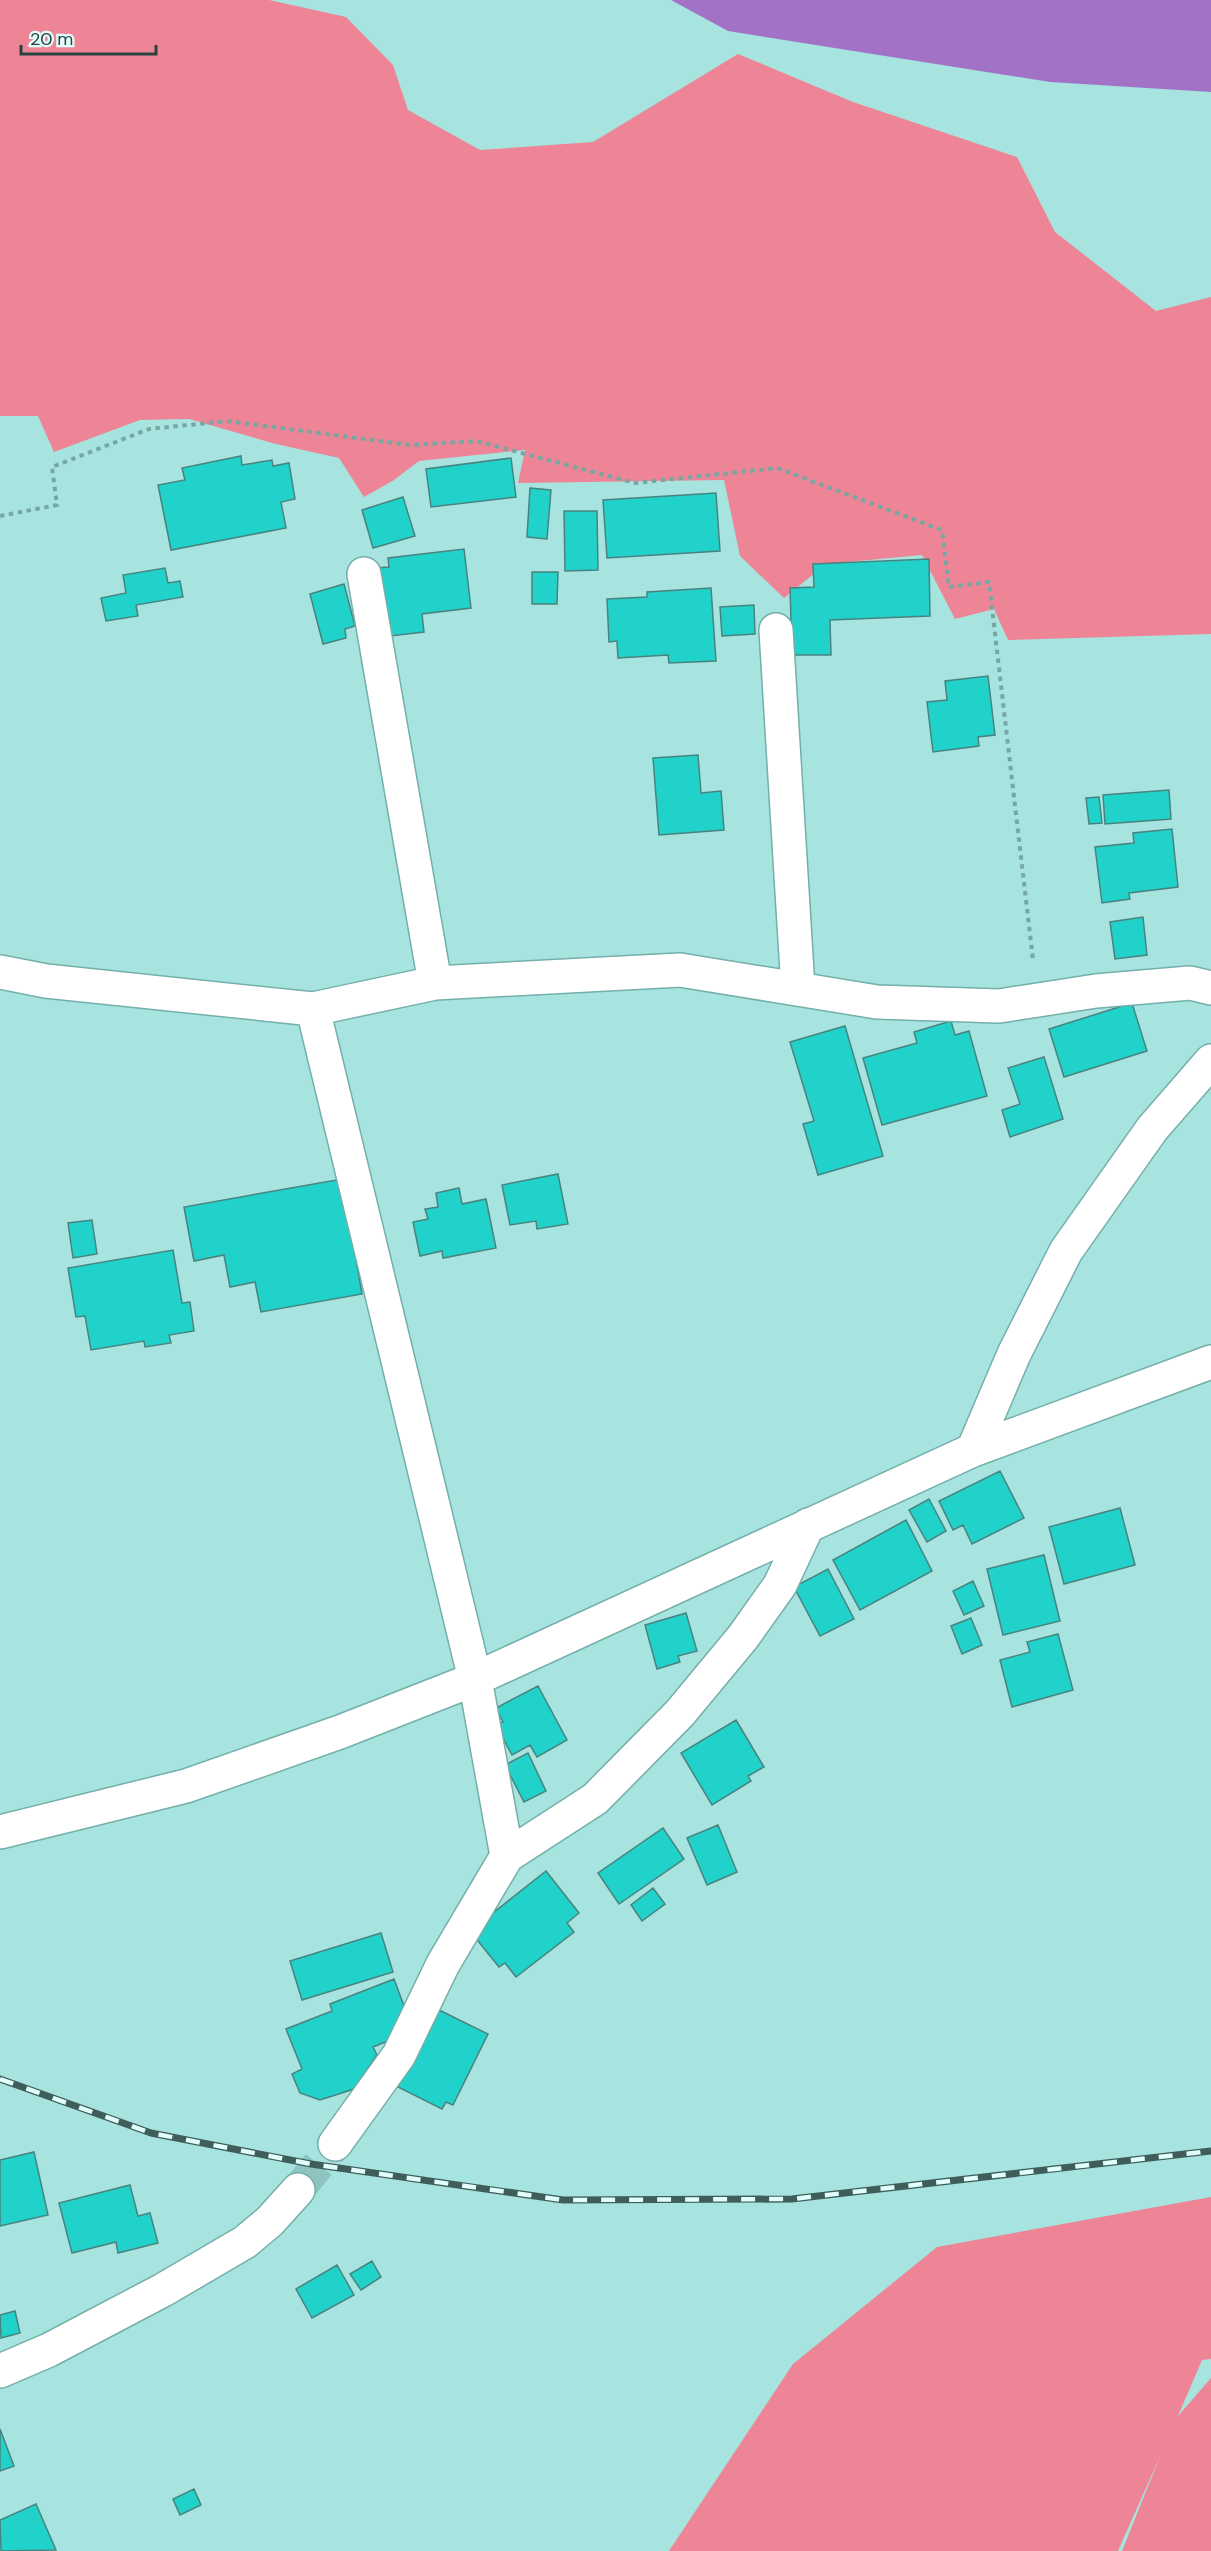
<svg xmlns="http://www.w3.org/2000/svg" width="1211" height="2551" font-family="'DM Sans',sans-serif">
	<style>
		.green { fill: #ed8597 }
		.water { fill: #a272c6 }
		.building { fill: #20d2c9; stroke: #49837f; stroke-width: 1.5 }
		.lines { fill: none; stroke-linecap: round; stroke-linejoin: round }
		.minor-tunnel { stroke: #8ec4bf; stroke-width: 33; stroke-dasharray: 33 16; stroke-linecap: butt }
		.minor-casing { stroke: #74afaa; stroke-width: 36 }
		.path { stroke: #78a7a3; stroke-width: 4; stroke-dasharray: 4.5 4.5; stroke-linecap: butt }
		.minor { stroke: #fff; stroke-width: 33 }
		.rail-casing { stroke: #3f5e5b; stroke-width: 7 }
		.rail { stroke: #e0fefb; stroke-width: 4.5; stroke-dasharray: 14; stroke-linecap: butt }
	</style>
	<rect width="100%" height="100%" fill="#a7e4df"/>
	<path class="green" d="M0,0H269L346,17L393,65L408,110L480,150L593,142L738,54L853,102L1017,157L1055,232L1156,311L1211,297V634L1008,640L994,609L955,619L922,555L826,564L784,598L740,556L724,480L518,483L525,450L419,461L394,480L364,497L339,458L276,444L189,419L140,420L54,452L38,416H0Z
		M1211,2197V2359L1202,2360L1178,2416L1211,2378V2551H1122L1161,2454L1118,2551H669L793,2364L937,2247Z"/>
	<path class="water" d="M671,0H1211V92L1050,82L728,31Z"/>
	<path class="building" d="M241,456L242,465L272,460L273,466L289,463L295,499L281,502L286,528L171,550L158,485L185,480L182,468Z
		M511,458L516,497L431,507L426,469Z
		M530,488L551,490L547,539L527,537Z
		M716,493L720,551L607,558L603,500Z
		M403,497L415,536L373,548L362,510Z
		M564,511H597L598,570L565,571Z
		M464,549L471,608L422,614L424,632L390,636V622L379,623L374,568L389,567L388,558Z
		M929,559L930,616L830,620L831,655H792L790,588L814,587L813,564Z
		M165,568L168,583L180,581L183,597L136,605L138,616L106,621L101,598L126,593L123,575Z
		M532,572H558L557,604H532Z
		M344,584L355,626L345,629L346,638L323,644L310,594Z
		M711,588L716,661L669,663L668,655L618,658L617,641L609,642L607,599L647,597V592Z
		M754,605L755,634L722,636L720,607Z
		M988,676L995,735L978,737L979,746L933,752L927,702L947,700L945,681Z
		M698,755L701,793L721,791L724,830L659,835L653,758Z
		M1169,790L1171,819L1105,824L1103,795Z
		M1099,797L1102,823L1089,824L1086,798Z
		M1172,829L1178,887L1129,893L1130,899L1102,903L1095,847L1134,843L1133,833Z
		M1143,917L1147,955L1115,959L1110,922Z
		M1132,1003L1147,1051L1064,1077L1049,1029Z
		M951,1021L955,1035L969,1031L987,1096L882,1125L863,1058L917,1043L914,1032Z
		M845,1026L883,1156L818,1175L803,1124L814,1121L790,1042Z
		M1044,1057L1063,1119L1010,1137L1002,1110L1020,1104L1008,1068Z
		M558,1174L568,1224L537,1229L536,1221L510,1225L502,1185Z
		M342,1179L362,1294L261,1312L255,1282L230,1287L224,1255L194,1261L184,1207Z
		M459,1188L462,1204L486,1199L496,1248L443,1258L442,1251L420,1256L413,1222L428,1219L425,1209L438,1207L436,1193Z
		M92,1220L97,1254L73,1258L68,1223Z
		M173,1250L182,1303L190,1302L194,1331L169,1335L171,1343L145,1347L144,1341L91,1350L85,1316L76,1317L68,1268Z
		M1000,1471L1024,1518L972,1544L963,1525L953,1530L939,1501Z
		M929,1499L946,1531L927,1542L909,1510Z
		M1120,1508L1135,1565L1064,1584L1049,1527Z
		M906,1520L932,1571L860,1610L833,1560Z
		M1044,1555L1060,1621L1003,1635L987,1569Z
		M828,1569L854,1619L820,1636L794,1587Z
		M973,1581L984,1606L964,1615L953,1591Z
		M686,1613L697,1651L678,1656L680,1662L657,1669L645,1625Z
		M971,1618L982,1645L962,1654L951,1626Z
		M1058,1634L1073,1690L1012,1707L1000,1660L1030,1652L1027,1642Z
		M538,1686L567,1740L537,1757L530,1745L512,1755L496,1725L503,1722L496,1708Z
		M736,1720L764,1767L748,1776L751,1781L712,1805L681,1753Z
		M528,1753L546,1791L524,1802L505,1765Z
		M718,1825L737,1872L707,1885L687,1838Z
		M663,1828L684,1859L619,1904L598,1873Z
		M546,1871L579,1913L567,1923L574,1932L516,1977L505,1963L499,1967L470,1931Z
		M653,1888L665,1904L642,1921L631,1905Z
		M381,1933L393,1972L302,2000L290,1961Z
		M394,1979L404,2006L388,2041L373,2047L377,2055L354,2089L320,2100L300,2093L292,2074L302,2069L286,2029L332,2011L330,2004Z
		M435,2008L488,2034L453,2105L446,2102L442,2109L396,2086Z
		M34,2152L48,2215L0,2226V2160Z
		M130,2185L138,2216L150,2213L158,2243L118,2253L116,2242L72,2253L59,2203Z
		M372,2261L381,2277L361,2290L350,2274Z
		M337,2265L354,2295L312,2318L296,2289Z
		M15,2311L20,2333L1,2338L0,2315Z
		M0,2429L14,2466L0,2471Z
		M194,2489L201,2505L180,2515L173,2499Z
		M36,2504L56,2550L1,2551L0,2520Z"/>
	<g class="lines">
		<path class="minor-tunnel" d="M298,2190L335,2144"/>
		<g class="minor-casing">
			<path id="minor" d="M364,574L435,983
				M776,630L798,989
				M0,972L46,981L313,1009L435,983L680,970L877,1002L999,1006L1096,991L1190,983L1211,988
				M313,1009L475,1679L507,1856L443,1964L399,2055L335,2144
				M973,1450L1014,1354L1066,1251L1152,1129L1211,1061
				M0,1832L186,1786L340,1732L475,1679L973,1450L1211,1362
				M507,1856L595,1799L680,1713L743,1637L780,1585L808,1525
				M0,2371L49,2350L163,2290L245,2242L270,2221L298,2190"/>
		</g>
		<path class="path" d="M0,516L57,505L52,467L149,429L227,421L410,445L476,441L635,483L777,468L942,530L949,587L989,582L1033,960"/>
		<use href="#minor" class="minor"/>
		<g class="rail-casing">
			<path id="rail" d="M0,2079L151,2133L311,2164L563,2200L792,2199L1211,2151"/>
		</g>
		<use href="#rail" class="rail"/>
	</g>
	<path d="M21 45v9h135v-9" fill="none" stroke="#294240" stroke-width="3"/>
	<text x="30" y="45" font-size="18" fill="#294240" stroke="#e0fefb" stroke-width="4.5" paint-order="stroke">20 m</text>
</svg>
